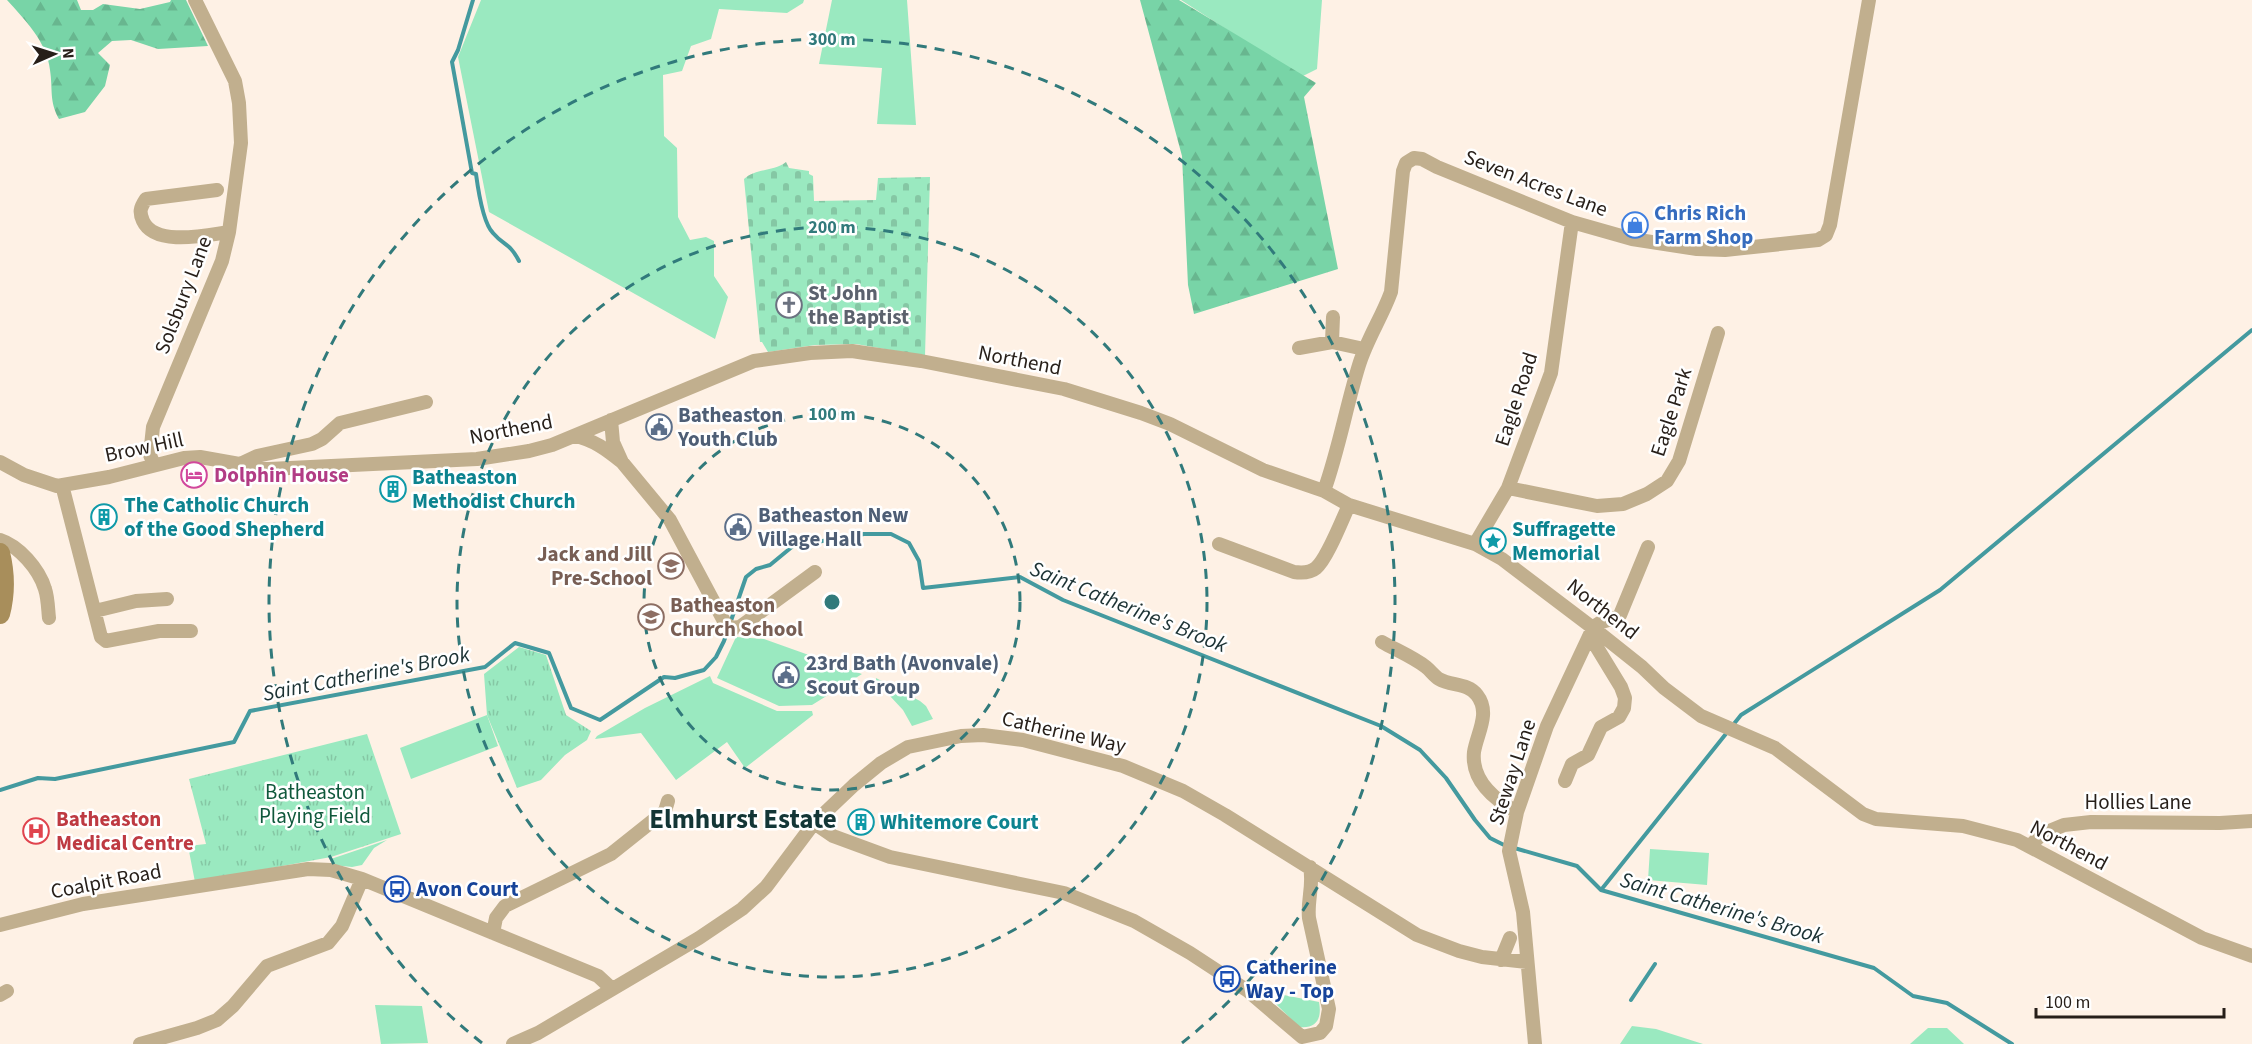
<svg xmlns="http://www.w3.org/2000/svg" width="2252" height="1044" font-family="'Source Sans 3',sans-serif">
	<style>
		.green { fill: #9ae9c0 }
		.forest { fill: url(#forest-firs) }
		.cemetery { fill: url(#cemetery-stones) }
		.park { fill: url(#park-tufts) }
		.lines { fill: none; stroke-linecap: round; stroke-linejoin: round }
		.stream { stroke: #449a9f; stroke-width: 4 }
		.street { stroke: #c1af8e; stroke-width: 14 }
		.secondary { stroke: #a88e5b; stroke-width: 20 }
		.ring { fill: none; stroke: #317a7b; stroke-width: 3; stroke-dasharray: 10 8 }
		.labels { text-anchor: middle; stroke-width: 5; stroke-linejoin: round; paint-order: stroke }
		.street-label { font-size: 21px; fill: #271f19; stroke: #fff }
		.shop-label { font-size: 21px; font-weight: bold; fill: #366cbe; stroke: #fff; text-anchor: start }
		.worship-label { font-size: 21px; font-weight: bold; fill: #5b616d; stroke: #fff; text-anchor: start }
		.service-label { font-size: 21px; font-weight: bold; fill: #4e5e75; stroke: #fff; text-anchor: start }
		.hotel-label { font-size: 21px; font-weight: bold; fill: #b23c85; stroke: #fff; text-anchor: start }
		.culture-label { font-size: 21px; font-weight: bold; fill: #0d838f; stroke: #fff; text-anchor: start }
		.education-label { font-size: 21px; font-weight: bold; fill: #785e54; stroke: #fff; text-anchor: end }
		.park-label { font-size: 21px; fill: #0f583b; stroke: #fff }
		.health-label { font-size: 21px; font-weight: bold; fill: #be3a42; stroke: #fff; text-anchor: start }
		.transit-label { font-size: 21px; font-weight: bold; fill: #164399; stroke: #fff; text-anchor: start }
		.water-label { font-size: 22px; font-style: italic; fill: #1c3234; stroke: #fff }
		.district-label { font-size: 27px; font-weight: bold; fill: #133636; stroke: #fff }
		.centre { fill: #317a7b; stroke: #fff; stroke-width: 3 }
		.ring-label { font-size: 18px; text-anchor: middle; font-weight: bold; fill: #317a7b; stroke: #fff; stroke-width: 5; stroke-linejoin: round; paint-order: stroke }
	</style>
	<defs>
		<pattern id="forest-firs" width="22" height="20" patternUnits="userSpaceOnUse" patternTransform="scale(1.5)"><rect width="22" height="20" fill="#78d4a7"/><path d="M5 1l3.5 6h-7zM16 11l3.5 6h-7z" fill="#68b68f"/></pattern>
		<pattern id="cemetery-stones" width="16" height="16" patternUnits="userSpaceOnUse" patternTransform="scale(1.5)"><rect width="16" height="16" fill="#9ae9c0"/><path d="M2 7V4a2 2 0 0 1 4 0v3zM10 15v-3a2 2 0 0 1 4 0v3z" fill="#85c7a4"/></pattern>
		<pattern id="park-tufts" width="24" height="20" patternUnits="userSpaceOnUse" patternTransform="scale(1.5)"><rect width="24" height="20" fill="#9ae9c0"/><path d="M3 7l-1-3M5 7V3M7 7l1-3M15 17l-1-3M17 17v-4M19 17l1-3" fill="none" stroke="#85c7a4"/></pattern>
	</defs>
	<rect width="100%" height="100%" fill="#fef1e5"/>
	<path class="green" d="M481,0H804L803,3L787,13L719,9L711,39L691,46L682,71L663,75L664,136L677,148L678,217L690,240L706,237L714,241V276L728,297L715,339L489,212L458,57Z
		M832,0H907L916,125L877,124L882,68L819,64Z
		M1181,0H1322L1317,69L1301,77Z
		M736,637L764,639L862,674L812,705L779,706L717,678Z
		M710,676L713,683L777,711H812L813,715L745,768L727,742L676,780L641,733L595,739L597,736L645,708Z
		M876,678L920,701L926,706L933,719L912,726L903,710L876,681Z
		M487,715L498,746L411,779L400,748Z
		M387,840L374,848L362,865L352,867L333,865L331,859Z
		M1650,849L1709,853L1707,885L1648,880Z
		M1279,994L1319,1002C1322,1018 1317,1029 1299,1027L1275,1003Z
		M375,1005L422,1006L428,1043L381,1044Z
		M1632,1026L1656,1029L1703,1044H1620Z
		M1928,1028H1947L1964,1044H1910Z"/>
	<path class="forest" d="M7,0H77L81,10H93L103,4L140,9L170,2L171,0H186L208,46L158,49L131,40L112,41L98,53L110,65L105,86L85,112L59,119C49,101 53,90 50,70C47,42 25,20 7,0Z
		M1140,0H1179L1316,83L1304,97L1338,269L1194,314L1188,285L1182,156Z"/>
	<path class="cemetery" d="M786,162L789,168L809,171V174L813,176L814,201L876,200L878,178L930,177L925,356L856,344L815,345L768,352L762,342H760L744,179C756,168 773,172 786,162Z"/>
	<path class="park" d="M519,647L546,655L566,715L591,731L587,740L565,755L541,780L517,788L487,715L484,674Z
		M367,734L401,834L331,857L195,882L188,846L206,844L189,779Z"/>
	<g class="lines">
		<path class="stream" d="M473,0L458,50L452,62L472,173L476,174C478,189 483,223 493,233C505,247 509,242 519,261
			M0,790L38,778L55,779L234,742L250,711L485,667L515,643L549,653L571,708L600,720L664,677L675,678L704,670L716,657L724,641L746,577L756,569L770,565L793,546L864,534H891L909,543L919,561L923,588L1020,577L1063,600L1381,726L1420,750L1446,778L1475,820L1490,838L1504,845L1577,866L1601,890L1874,968L1913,996L1947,1003L2012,1044
			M1601,890L1741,715L1940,590L2252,330
			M1631,1000L1655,964"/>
		<path class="street" d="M217,190L146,199C140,208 139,212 143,221C155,247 207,235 229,232
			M1332,342L1333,317
			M1299,348L1332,342L1364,349
			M575,436C594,440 607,450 622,462L613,442L611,420
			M0,462L24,475L57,486L109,477L184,458L200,457L269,469L477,459L529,451L552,445L754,361L810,353L852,351L865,353L921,361L1064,389L1141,413L1170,424L1263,470L1324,491L1349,505L1475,544L1502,559L1593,628L1642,667L1664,688L1701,716L1775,748L1863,814L1876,819L1963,826L2017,840L2202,938L2252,956
			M622,462L670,520L725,623L731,628L740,627L815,572
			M240,464L257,456L312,444L322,439L340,423L426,402
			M154,465L150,455L153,427L222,261L229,232L241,143L239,103L235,81L195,0
			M62,485L101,637L106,641L159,631H191
			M1508,488L1597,506L1623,504L1647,494L1667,481L1679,461L1718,333
			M1324,491C1339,449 1346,407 1359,365C1367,339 1382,317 1391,292L1403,171L1406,163L1414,158L1422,159L1437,167L1572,222L1632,239L1697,249L1725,250L1818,240L1826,235L1830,225L1869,0
			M0,540C19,546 39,569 45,589C48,598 48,609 49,618
			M1219,544L1294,572C1301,573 1310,573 1316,568C1327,559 1342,520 1349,505
			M1475,544L1508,488L1551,373L1572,222
			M95,611L136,601L167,599
			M1382,642C1396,650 1413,657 1426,667C1431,671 1434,676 1439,679C1451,686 1468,683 1477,695C1491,713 1477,733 1474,752C1471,781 1495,800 1517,812
			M1565,781L1572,764L1588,755L1601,727L1619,717L1624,708L1625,698L1621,687L1596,646L1593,628
			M814,823L833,836L890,857L1064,893L1134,921L1190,953L1248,991L1302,1037L1320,1033L1326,1026L1329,1009L1309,918C1307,900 1314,885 1310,867
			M2030,846L2042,834L2064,825L2091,822L2220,823L2252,821
			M0,925L83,904L308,869L331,870L362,879L598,976L611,988
			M493,933L496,918L505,906L611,854L665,811L668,801
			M1501,960L1510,938
			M0,995L7,991
			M140,1044L197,1028L217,1020L233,1006L267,966L328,943L342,926L362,879
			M513,1044L538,1033L699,938L742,909L766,887L814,823L854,785L881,763L908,747L961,736L983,735L1023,740L1123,766L1183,791L1225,815L1417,935L1459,951L1482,957L1527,962
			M1535,1044L1523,912L1509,851L1517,812L1547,726L1593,628C1604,617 1610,623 1620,615L1648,547"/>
		<path class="secondary" d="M0,553C5,573 5,595 0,614"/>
	</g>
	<g class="ring">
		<circle cx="832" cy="602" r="188"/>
		<circle cx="832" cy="602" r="375"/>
		<path d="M482 1043A563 563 0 1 1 1182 1043"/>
	</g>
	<defs>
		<g id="shop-ring" transform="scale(1.35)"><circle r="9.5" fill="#fff" stroke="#3f7fe0" stroke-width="1.5"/><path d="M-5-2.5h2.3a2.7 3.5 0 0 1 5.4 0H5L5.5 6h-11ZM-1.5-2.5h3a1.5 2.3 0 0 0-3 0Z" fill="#3f7fe0"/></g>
		<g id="church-ring" transform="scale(1.35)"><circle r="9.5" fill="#fff" stroke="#6b7280" stroke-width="1.5"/><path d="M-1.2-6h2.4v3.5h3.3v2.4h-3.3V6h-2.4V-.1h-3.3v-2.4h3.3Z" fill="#6b7280"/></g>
		<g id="civic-ring" transform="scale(1.35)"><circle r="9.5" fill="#fff" stroke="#5c6f8a" stroke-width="1.5"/><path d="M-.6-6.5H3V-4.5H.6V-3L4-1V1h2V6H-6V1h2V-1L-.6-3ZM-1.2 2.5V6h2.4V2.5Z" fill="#5c6f8a"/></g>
		<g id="hotel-ring" transform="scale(1.35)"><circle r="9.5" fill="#fff" stroke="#d1479c" stroke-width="1.5"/><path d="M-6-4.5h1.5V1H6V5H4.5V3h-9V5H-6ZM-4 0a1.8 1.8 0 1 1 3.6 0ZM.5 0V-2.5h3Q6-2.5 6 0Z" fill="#d1479c"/></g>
		<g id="building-ring" transform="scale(1.35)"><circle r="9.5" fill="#fff" stroke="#0f9aa8" stroke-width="1.5"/><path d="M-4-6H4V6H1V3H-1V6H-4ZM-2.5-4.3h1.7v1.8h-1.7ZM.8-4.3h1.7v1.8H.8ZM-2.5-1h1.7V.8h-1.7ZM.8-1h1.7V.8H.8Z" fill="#0f9aa8"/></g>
		<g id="sight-ring" transform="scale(1.35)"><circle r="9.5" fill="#fff" stroke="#0f9aa8" stroke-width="1.5"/><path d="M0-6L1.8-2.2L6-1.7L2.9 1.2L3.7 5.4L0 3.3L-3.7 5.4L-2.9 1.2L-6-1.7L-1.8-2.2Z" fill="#0f9aa8"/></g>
		<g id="school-ring" transform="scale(1.35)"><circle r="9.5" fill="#fff" stroke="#8d6e63" stroke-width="1.5"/><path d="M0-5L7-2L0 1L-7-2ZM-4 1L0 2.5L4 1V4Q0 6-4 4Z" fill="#8d6e63"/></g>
		<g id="hospital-ring" transform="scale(1.35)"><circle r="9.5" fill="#fff" stroke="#e0444e" stroke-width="1.5"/><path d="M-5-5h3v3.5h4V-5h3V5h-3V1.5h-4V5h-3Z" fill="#e0444e"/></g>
		<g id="bus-ring" transform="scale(1.35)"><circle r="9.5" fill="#fff" stroke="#1a4fb4" stroke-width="1.5"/><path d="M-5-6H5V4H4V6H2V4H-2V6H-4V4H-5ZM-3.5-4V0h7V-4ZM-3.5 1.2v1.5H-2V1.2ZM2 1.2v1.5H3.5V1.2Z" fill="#1a4fb4"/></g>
	</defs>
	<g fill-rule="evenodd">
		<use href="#shop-ring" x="1635" y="225"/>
		<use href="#church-ring" x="789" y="305"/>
		<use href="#civic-ring" x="659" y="427"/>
		<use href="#hotel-ring" x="194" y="475"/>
		<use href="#building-ring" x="393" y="489"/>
		<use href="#building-ring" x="104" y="517"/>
		<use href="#civic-ring" x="738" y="527"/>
		<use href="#sight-ring" x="1493" y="541"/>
		<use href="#school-ring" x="671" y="566"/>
		<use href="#school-ring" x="651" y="617"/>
		<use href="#civic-ring" x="786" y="675"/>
		<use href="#building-ring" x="861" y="822"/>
		<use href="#hospital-ring" x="36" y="831"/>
		<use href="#bus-ring" x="397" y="889"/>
		<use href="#bus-ring" x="1227" y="979"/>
	</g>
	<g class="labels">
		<g class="street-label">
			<text transform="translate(1536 183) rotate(21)" y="7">Seven Acres Lane</text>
			<text transform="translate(183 295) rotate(-69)" y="7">Solsbury Lane</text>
			<text transform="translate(1020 360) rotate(11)" y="7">Northend</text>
			<text transform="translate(1516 399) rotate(-72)" y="7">Eagle Road</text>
			<text transform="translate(1671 412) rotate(-72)" y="7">Eagle Park</text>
			<text transform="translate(511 429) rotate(-11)" y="7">Northend</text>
			<text transform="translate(144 447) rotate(-12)" y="7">Brow Hill</text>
			<text transform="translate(1603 609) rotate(38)" y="7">Northend</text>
			<text transform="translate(1064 732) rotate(13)" y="7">Catherine Way</text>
			<text transform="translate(1512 772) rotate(-72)" y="7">Steway Lane</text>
			<text x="2138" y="809">Hollies Lane</text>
			<text transform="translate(2069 845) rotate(28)" y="7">Northend</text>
			<text transform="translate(106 881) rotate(-11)" y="7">Coalpit Road</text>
		</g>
		<g class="shop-label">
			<text x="1654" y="220">Chris Rich<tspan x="1654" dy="24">Farm Shop</tspan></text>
		</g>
		<g class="worship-label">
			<text x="808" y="300">St John<tspan x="808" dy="24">the Baptist</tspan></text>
		</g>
		<g class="service-label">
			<text x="678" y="422">Batheaston<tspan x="678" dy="24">Youth Club</tspan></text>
			<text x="758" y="522">Batheaston New<tspan x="758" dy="24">Village Hall</tspan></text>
			<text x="806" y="670">23rd Bath (Avonvale)<tspan x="806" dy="24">Scout Group</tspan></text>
		</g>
		<g class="hotel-label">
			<text x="214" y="482">Dolphin House</text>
		</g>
		<g class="culture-label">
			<text x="412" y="484">Batheaston<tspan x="412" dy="24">Methodist Church</tspan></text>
			<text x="124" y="512">The Catholic Church<tspan x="124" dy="24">of the Good Shepherd</tspan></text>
			<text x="1512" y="536">Suffragette<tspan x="1512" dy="24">Memorial</tspan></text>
			<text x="880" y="829">Whitemore Court</text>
		</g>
		<g class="education-label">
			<text x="652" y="561">Jack and Jill<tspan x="652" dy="24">Pre-School</tspan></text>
			<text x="670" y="612" text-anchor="start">Batheaston<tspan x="670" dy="24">Church School</tspan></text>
		</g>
		<g class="park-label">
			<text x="315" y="799">Batheaston<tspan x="315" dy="24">Playing Field</tspan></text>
		</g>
		<g class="health-label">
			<text x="56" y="826">Batheaston<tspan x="56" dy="24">Medical Centre</tspan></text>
		</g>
		<g class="transit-label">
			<text x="416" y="896">Avon Court</text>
			<text x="1246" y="974">Catherine<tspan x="1246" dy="24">Way - Top</tspan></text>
		</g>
		<g class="water-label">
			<text transform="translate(1129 606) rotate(22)" y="8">Saint Catherine's Brook</text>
			<text transform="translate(366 673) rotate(-11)" y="8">Saint Catherine's Brook</text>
			<text transform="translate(1722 907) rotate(16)" y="8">Saint Catherine's Brook</text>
		</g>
		<g class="district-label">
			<text x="743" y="828">Elmhurst Estate</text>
		</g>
	</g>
	<circle cx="832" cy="602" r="9" class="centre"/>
	<g class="ring-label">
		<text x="832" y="45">300 m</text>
		<text x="832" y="233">200 m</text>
		<text x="832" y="420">100 m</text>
	</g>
	<g transform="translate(54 54) rotate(87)" stroke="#ffffff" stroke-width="4.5" paint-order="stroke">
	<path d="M0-4.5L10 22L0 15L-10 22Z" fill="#271f19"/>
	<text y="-9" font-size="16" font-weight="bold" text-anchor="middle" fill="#271f19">N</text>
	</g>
	<path d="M2036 1008v9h188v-9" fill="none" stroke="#271f19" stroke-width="3"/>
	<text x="2045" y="1008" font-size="18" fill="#271f19" stroke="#ffffff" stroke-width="4.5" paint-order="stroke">100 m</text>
</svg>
